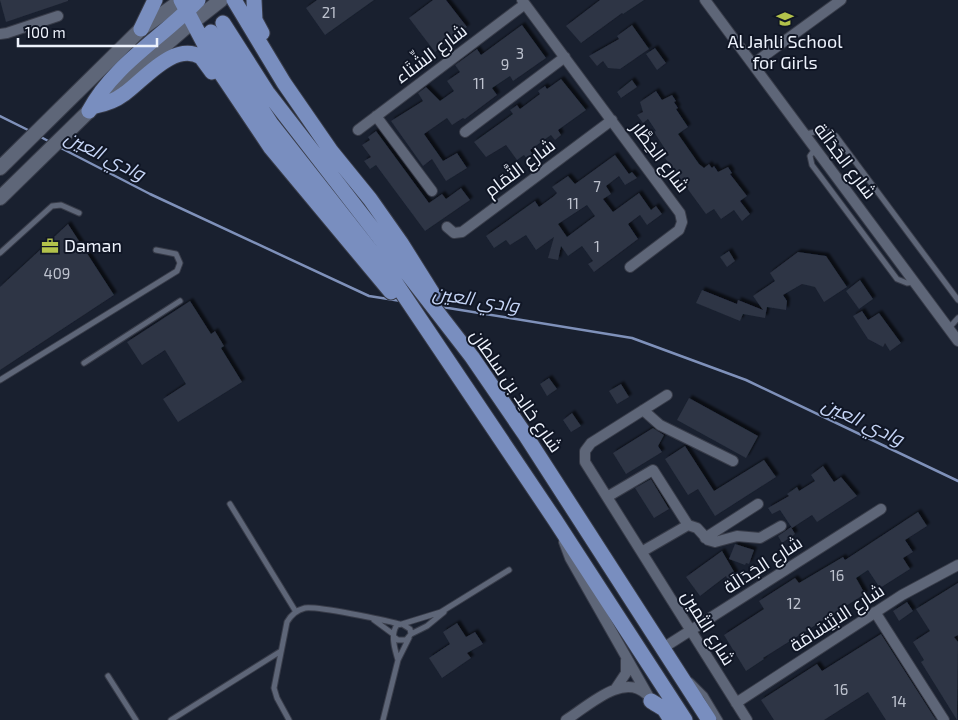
<svg xmlns="http://www.w3.org/2000/svg" width="958" height="720" font-family="'Exo 2',Cairo,sans-serif">
	<style>
		.lines { fill: none; stroke-linecap: round; stroke-linejoin: round }
		.stream { stroke: #7f91ba; stroke-width: 2.5 }
		.building { fill: #2d3444; fill-rule: evenodd; filter: url(#shadow) }
		.lane-casing { stroke: #383c49; stroke-width: 7 }
		.street-casing { stroke: #383c49; stroke-width: 12 }
		.secondary-casing { stroke: #383c49; stroke-width: 16 }
		.primary-casing { stroke: #383c49; stroke-width: 17 }
		.lane { stroke: #5e6678; stroke-width: 5 }
		.street { stroke: #5e6678; stroke-width: 10 }
		.secondary { stroke: #5e6678; stroke-width: 14 }
		.primary { stroke: #798ebf; stroke-width: 15 }
		.labels { text-anchor: middle; stroke-width: 4; stroke-linejoin: round; paint-order: stroke }
		.number-label { font-size: 15px; fill: #bdc2ce }
		.poi-label { font-size: 18px; fill: #edf2fc; stroke: #101625 }
		.street-label { font-size: 18px; fill: #edf2fc; stroke: #101625 }
		.water-label { font-size: 19px; font-style: italic; fill: #c6d5f6; stroke: #101625 }
	</style>
	<defs>
		<filter id="shadow"><feDropShadow dx="3" dy="-3" stdDeviation="1" flood-color="#0009"/></filter>
	</defs>
	<rect width="100%" height="100%" fill="#19202f"/>
	<g class="lines">
		<path class="stream" d="M0,116L30,131
			M39,136L50,142
			M59,147L150,194L369,296L401,301
			M442,307L632,338L746,380L958,481"/>
	</g>
	<path class="building" d="M0,0H68V1L6,22Z
		M317,0H374L325,35L306,8Z
		M433,0H446L467,27L435,52L409,18Z
		M600,0H644L623,14L622,13L581,43L566,26Z
		M522,25L546,58L513,81L510,76L492,88L497,95L465,119L463,118L452,125L447,118L424,134L443,161L457,153L467,168L446,181L432,159L423,166L391,121L423,101L418,93L426,87L440,101L454,91L447,81L460,72L455,65L477,49L481,55Z
		M632,25L649,49L620,69L608,68L603,61L597,66L589,56L619,39L617,36Z
		M655,48L666,63L657,70L646,54Z
		M561,79L586,110L558,130L561,135L555,140L551,135L530,150L534,156L528,160L524,155L517,160L506,145L486,157L474,142L513,114L510,110L513,108L517,105L520,109L540,94L538,91L545,86L547,89Z
		M632,80L637,87L621,98L617,92Z
		M656,91L662,100L672,95L676,101L674,102L678,108L676,109L688,127L678,134L699,164L704,168L709,164L712,168L714,166L718,172L728,167L732,173L730,174L747,196L740,201L750,214L742,221L734,210L721,219L714,209L706,214L665,158L669,155L654,132L656,131L648,119L643,123L637,115L643,112L640,102Z
		M376,131L429,203L442,194L446,199L461,188L470,200L425,231L376,165L370,169L364,161L371,157L362,145L370,140L368,137Z
		M615,155L629,174L632,172L637,178L625,185L619,176L606,186L611,194L603,199L613,212L639,193L651,210L656,206L662,214L647,225L640,215L628,224L638,239L594,272L588,264L593,261L582,246L568,256L561,246L558,260L548,258L554,237L536,250L526,235L510,245L506,240L494,248L486,236L535,201L539,207L554,196L557,193L552,187L568,176L575,184ZM587,205L595,216L567,237L558,224Z
		M68,224L114,295L0,370V287Z
		M729,251L735,261L727,267L720,257Z
		M798,252L826,256L847,287L824,302L815,287L802,284L783,295L787,301L786,310L767,307L765,318L743,314L740,321L696,303L702,290L737,304L738,300L763,310L753,296L775,281L770,273Z
		M860,280L873,299L859,309L846,291Z
		M190,301L211,334L215,331L224,346L221,348L242,382L178,422L163,399L186,384L165,350L142,365L127,342Z
		M862,311L868,320L879,313L901,343L890,351L885,343L883,347L868,339L853,316Z
		M549,378L557,389L547,396L540,384Z
		M621,384L629,397L617,404L609,391Z
		M689,398L758,436L746,458L677,420Z
		M572,413L581,426L571,432L563,420Z
		M653,428L664,435L658,446L662,452L626,474L613,453Z
		M685,446L714,491L764,460L776,477L715,516L698,489L688,495L665,459Z
		M823,466L834,482L841,477L857,496L817,522L812,515L792,528L780,510L772,514L768,508L789,496L787,494L797,487L799,491L815,481L811,475Z
		M651,479L669,509L654,518L635,488Z
		M918,512L927,526L905,540L913,552L903,558L910,569L880,588L868,570L856,578L865,594L763,658L764,659L746,671L724,635L764,609L759,601L795,578L799,583L843,557L845,560Z
		M791,527L795,534L782,543L778,536Z
		M735,544L754,550L749,564L746,563L745,565L729,559Z
		M722,551L736,575L728,580L726,576L700,596L686,577Z
		M958,583V635L954,637L958,642L957,720L921,662L924,660L913,642L930,631L916,609Z
		M907,602L913,611L899,621L893,611Z
		M457,623L466,637L475,632L483,644L467,653L471,658L442,678L429,658L450,644L443,632Z
		M881,634L936,720H886L868,692L824,720H774L761,700L817,664L822,671Z"/>
	<g class="lines">
		<g class="lane-casing">
			<path id="lane" d="M805,134L826,130L836,136L958,300
				M815,149L810,156L812,165L897,279L907,283L914,282
				M0,253L52,206L61,205L79,213
				M949,328L958,318
				M84,363L180,301
				M0,380L177,271L180,263L176,254L156,250
				M230,504L296,612
				M374,620L393,634
				M402,624L441,612L509,570
				M411,634L427,626L444,612
				M394,637L398,640H406L411,634L410,629L402,624L397,625C390,634 395,650 398,660
				M108,676L136,720
				M691,681L705,695L720,720
				M171,720L281,651
				M289,720L277,698L274,688L287,622C291,615 297,610 305,608C317,606 385,620 399,624
				M383,720L398,660L409,638"/>
		</g>
		<g class="street-casing">
			<path id="street" d="M522,0L680,213L682,222L679,230L630,267
				M705,0L958,341
				M0,34L7,33L58,16
				M753,64L841,0
				M376,116L432,191
				M358,130L525,4
				M465,132L565,57
				M447,227L454,233L462,232L612,120
				M667,395L591,443L585,451V462L747,720
				M643,410L660,425L733,461
				M607,497L653,470L688,525
				M688,525L697,528L708,540L715,542L737,536L760,538L781,526
				M705,538L758,504
				M564,542L570,558L654,706
				M643,551L688,525
				M875,612L944,720
				M663,648L881,509
				M616,688L626,673V660
				M736,703L902,595L958,565
				M566,720C587,707 623,672 646,694"/>
		</g>
		<g class="secondary-casing">
			<path id="secondary" d="M0,168L141,29L182,0
				M0,198L88,112L184,29L221,0"/>
		</g>
		<g class="primary-casing">
			<path id="primary" d="M181,0L216,66L271,148L391,292
				M234,0L284,83L331,151L370,199L401,243L433,294
				M254,0L255,20L262,33
				M223,23L267,92L472,357L524,433L709,720
				M141,29L155,0
				M211,32L272,125L393,279L555,520L685,720
				M95,106C106,104 116,100 124,94C144,80 174,41 201,57L212,72
				M89,111C114,64 162,38 198,0
				M651,701L664,709L671,720"/>
		</g>
		<use href="#lane" class="lane"/>
		<use href="#street" class="street"/>
		<use href="#secondary" class="secondary"/>
		<use href="#primary" class="primary"/>
	</g>
	<defs>
		<g id="school-bare" transform="scale(1.35)"><path d="M0-5L7-2L0 1L-7-2ZM-4 1L0 2.5L4 1V4Q0 6-4 4Z" fill="#b3c24b" stroke="#101625" stroke-width="2.5" paint-order="stroke"/></g>
		<g id="office-bare" transform="scale(1.35)"><path d="M-6-3h4V-5.5h4V-3h4V5H-6ZM-1-4.5V-3h2v-1.5ZM-6 0V1H6V0Z" fill="#b3c24b" stroke="#101625" stroke-width="2.5" paint-order="stroke"/></g>
	</defs>
	<g fill-rule="evenodd">
		<use href="#school-bare" x="785" y="19"/>
		<use href="#office-bare" x="50" y="246"/>
	</g>
	<g class="labels">
		<g class="number-label">
			<text x="329" y="18">21</text>
			<text x="520" y="59">3</text>
			<text x="505" y="70">9</text>
			<text x="479" y="89">11</text>
			<text x="597" y="192">7</text>
			<text x="573" y="209">11</text>
			<text x="597" y="252">1</text>
			<text x="57" y="279">409</text>
			<text x="837" y="581">16</text>
			<text x="794" y="609">12</text>
			<text x="841" y="695">16</text>
			<text x="899" y="707">14</text>
		</g>
		<g class="poi-label">
			<text x="785" y="48">Al Jahli School<tspan x="785" dy="21">for Girls</tspan></text>
			<text x="64" y="252" text-anchor="start">Daman</text>
		</g>
		<g class="street-label">
			<text transform="translate(431 54) rotate(-37)" y="6">شارع الشِّتَاء</text>
			<text transform="translate(660 157) rotate(53)" y="6">شارع الخِطَّار</text>
			<text transform="translate(845 161) rotate(53)" y="6">شارع الجَدَالَة</text>
			<text transform="translate(520 168) rotate(-37)" y="6">شارع التَّمَام</text>
			<text transform="translate(516 391) rotate(55)" y="6">شارع خالِد بن سلطان</text>
			<text transform="translate(763 565) rotate(-33)" y="6">شارع الجَدَالَة</text>
			<text transform="translate(837 618) rotate(-33)" y="6">شارع الابْتِسَامَة</text>
			<text transform="translate(708 628) rotate(58)" y="6">شارع الثمين</text>
		</g>
		<g class="water-label">
			<text transform="translate(105 155) rotate(27)" y="7">وادي العين</text>
			<text transform="translate(476 299) rotate(9)" y="7">وادي العين</text>
			<text transform="translate(863 421) rotate(25)" y="7">وادي العين</text>
		</g>
	</g>
	<path d="M18 38v8h139v-8" fill="none" stroke="#edf2fc" stroke-width="2.5"/>
	<text x="25" y="38" font-size="15" fill="#edf2fc" stroke="#101625" stroke-width="4" paint-order="stroke">100 m</text>
</svg>
